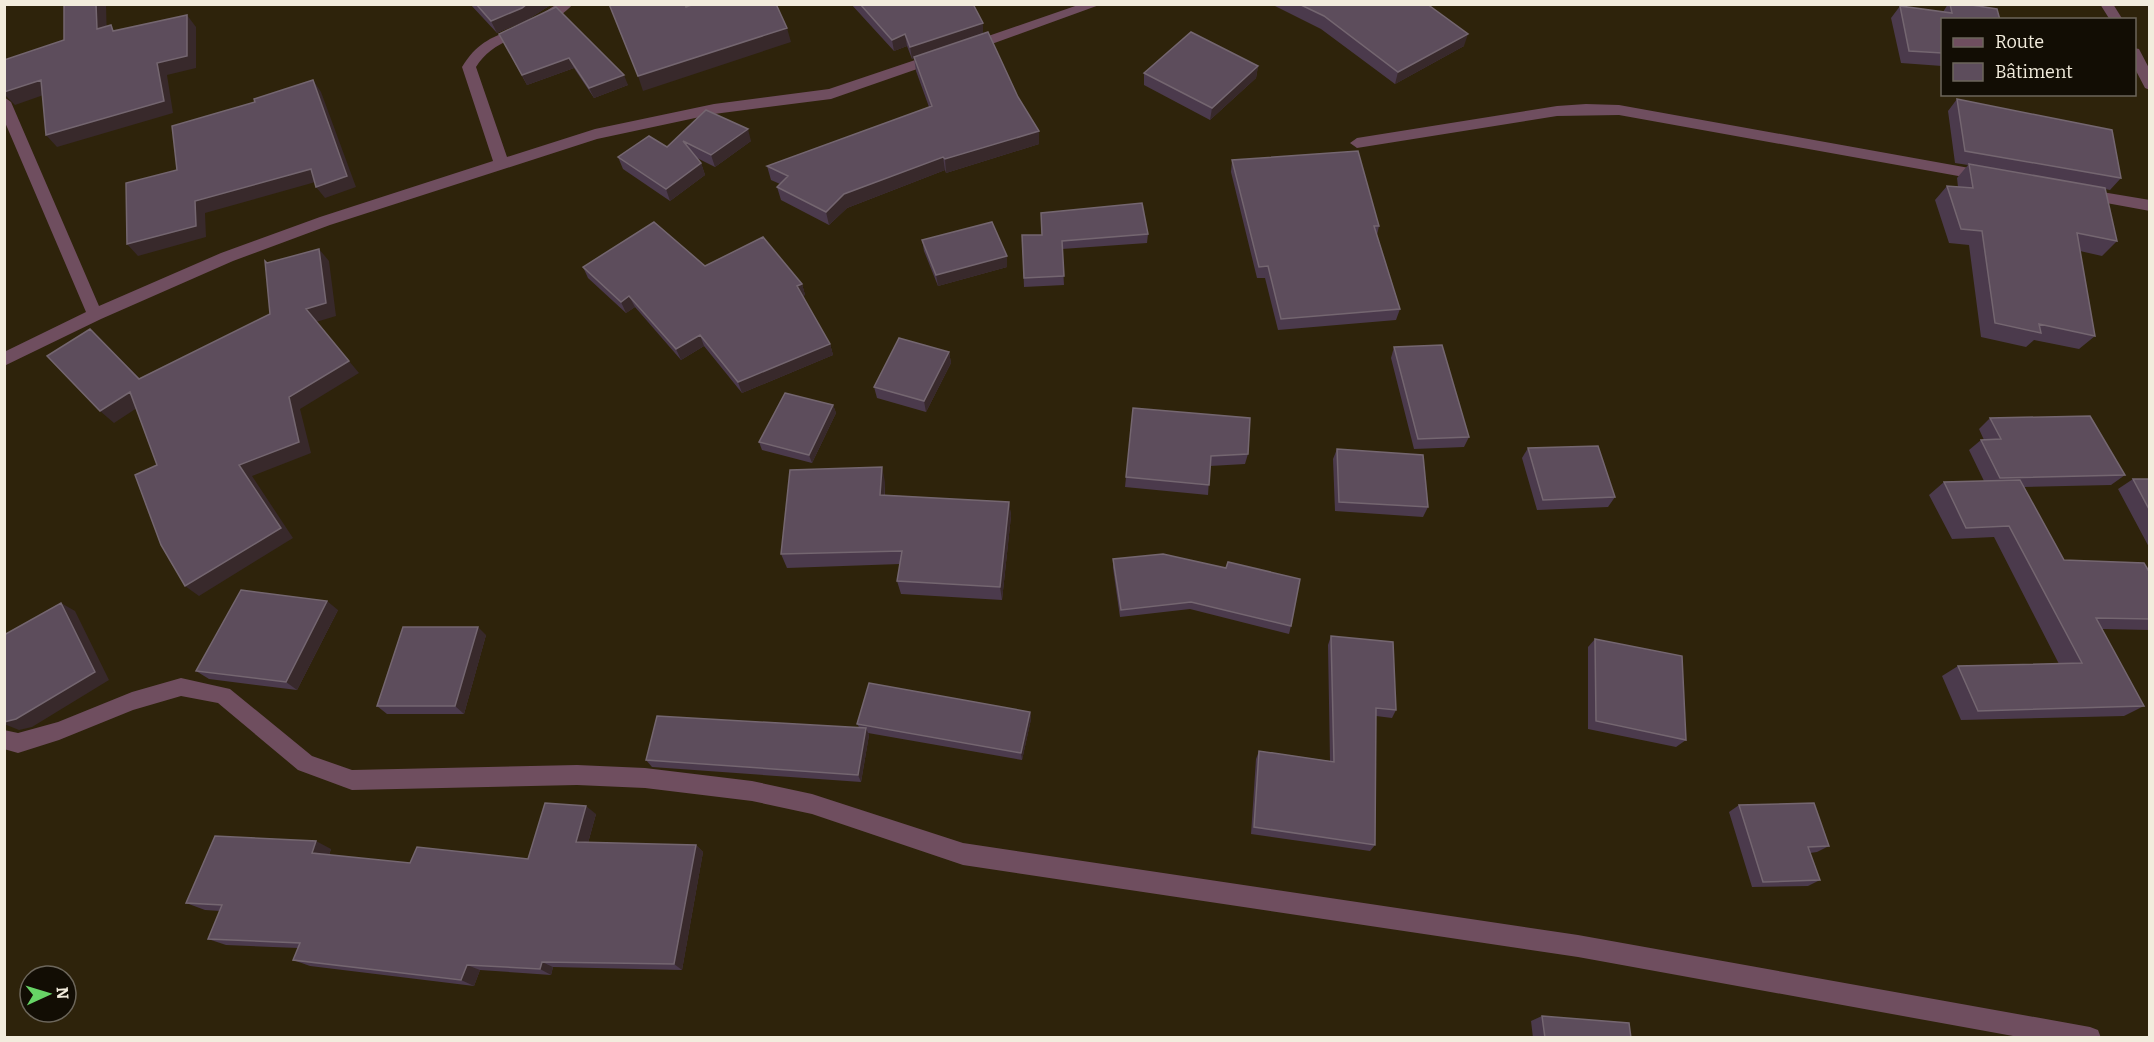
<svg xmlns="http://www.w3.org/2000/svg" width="2154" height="1042" font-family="Bitter,serif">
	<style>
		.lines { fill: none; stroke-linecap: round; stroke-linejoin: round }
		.street { fill: #6f4e5f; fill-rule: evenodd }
		.wall { fill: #4b3a4c }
		.shaded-wall { fill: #38292b }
		.building { fill: #5d4d5c; stroke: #746670; stroke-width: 1.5 }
	</style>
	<rect width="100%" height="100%" fill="#2e230b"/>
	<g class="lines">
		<path class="street" d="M557,4H573C547,34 497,32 476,67L507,157L595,129L714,104L829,89L933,54L938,53L945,57L943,60L831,99L714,114L597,139L330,225L233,261L101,319L4,366V352L86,312L4,120V97L11,102L99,306L221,253L320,217L493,161L462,67C480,37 499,36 528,22C538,17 547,10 557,4Z
			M1081,4H1102L975,50H965L963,47L965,44Z
			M2100,4H2113L2123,20H2110Z
			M2134,48L2139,49L2150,70V90L2145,88L2134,67Z
			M1586,104L1619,105L1986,171L1993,176L1986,181L1619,115L1557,116L1357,148L1350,143L1357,138L1557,106Z
			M2084,189L2150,200V211L2079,198L2077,194L2079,190Z
			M181,678L230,689L312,756L352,770L577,765L645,768L752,781L812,794L963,843L1578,935L2090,1027L2098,1030L2101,1038H2024L1578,957L963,865L812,814L752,801L645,788L577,785L352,790L298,770L218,703L181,696L133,710L59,740L18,753L4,749V730L18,733L58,722L132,692Z"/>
	</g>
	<path class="wall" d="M470,4H549V6L527,20L497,33Z
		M851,4H973L983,23V33L1018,97L1039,131V144L946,173L945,170L847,208L829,225L781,200L777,187L780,184L771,180L767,166L929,107L916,71L914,58L912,59L907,46L894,51Z
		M1273,4H1427L1464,46L1395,84L1321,29L1273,5Z
		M1948,4H1965L1942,20V66L1901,63L1891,18L1900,6L1943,12Z
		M556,7L628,85L594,98L574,68L527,85L499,34Z
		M1258,66L1256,78L1210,120L1144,85V73Z
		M1957,99L2121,178L2110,190L2105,189L2117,241L2102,256L2080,251L2095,336L2079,349L2034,340L2026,347L1981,337L1969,245L1949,243L1935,200L1947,186L1958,187L1957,178L1968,165L1955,163L1948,111Z
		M706,110L751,141L715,167L697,158L701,163L705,175L670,201L623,169L618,157L667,147Z
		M1232,160L1379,226L1377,235L1400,309L1396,320L1278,330L1265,278H1257L1231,172Z
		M1041,213L1148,234L1147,243L1062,249L1064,285L1024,287L1022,235H1042Z
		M922,240L1007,267L938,286L924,251Z
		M705,266L802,284L805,295L802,296L830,344L833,355L742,393L704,346L681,360L635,307L626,313L588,278L583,267Z
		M1394,347L1469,437L1464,447L1414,449L1391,358Z
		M949,352L951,363L926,412L877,398L874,387Z
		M833,405L836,413L812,463L762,450L759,442Z
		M1133,408L1248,454L1245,464L1210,466L1208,495L1125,487Z
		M1990,418L2125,475L2111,485L2024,487L2064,560L2150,573V630L2102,629L2144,706L2124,716L1961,720L1942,676L1958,666L2059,664L1994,537L1952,539L1929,495L1944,482L1984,481L1969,450L1981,440H1984L1979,429Z
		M1528,448L1615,497L1608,507L1537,510L1522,458Z
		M1337,449L1428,507L1423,517L1335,511L1333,459Z
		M2133,479H2150V549L2118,489Z
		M885,482V495L1009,502L1011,516L1002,600L901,594L897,581L900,564L787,568L781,554Z
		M1113,559L1226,568L1291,626L1289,634L1190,609L1120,617L1113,568Z
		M338,610L297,690L209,679L196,671Z
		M486,635L464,714H387L377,706Z
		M1331,636L1396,710L1392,718L1376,716L1375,845L1370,851L1251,834L1256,759L1259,751L1330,761L1328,645Z
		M1595,639L1686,740L1676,747L1588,729V647Z
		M1030,712L1031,719L1022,760L868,733L869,735L861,782L652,767L646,760L859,727L857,724Z
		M1739,805L1829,846L1817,852L1810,853L1820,880L1808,886L1752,887L1729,812Z
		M596,814L588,843L696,845L703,852L682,970L553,967L551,975L480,970L474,986L310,966L293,960L298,948L226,945L208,939L220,911L205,910L186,903L331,849L329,855L410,863L528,859Z
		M1542,1016L1631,1038H1533L1531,1021Z"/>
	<path class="shaded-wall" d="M96,4H106L107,42L97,29Z
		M527,4H549V6L527,20L497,33L491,21Z
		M187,15L196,27V68L167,75L173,113L57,147L46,135L157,63Z
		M983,23V35L912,59L910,47Z
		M787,28L791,42L643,91L638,76Z
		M905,34L907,46L894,51L892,40Z
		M1468,34L1464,46L1395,84L1398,72Z
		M569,58L574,68L527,85L522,75Z
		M1258,66L1256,78L1210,120L1212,108Z
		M624,75L628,85L594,98L589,88Z
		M41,80L52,92L15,105L4,94V92Z
		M313,80L321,92L356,187L325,198L316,187Z
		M748,129L751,141L715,167L711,155Z
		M1039,131V144L946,173L945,159Z
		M943,157L945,170L847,208L829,225L826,212L844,194Z
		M701,163L705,175L670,201L666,189Z
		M311,169L319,181L205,213L206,237L138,256L127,244L195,201Z
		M319,249L329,261L336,316L316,322L306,309Z
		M1007,256V267L938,286L936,275Z
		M802,284L805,295L800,297L797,286Z
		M629,296L635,307L626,313L621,302Z
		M90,329L152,391L139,379Z
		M700,335L704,346L681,360L676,349Z
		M830,344L833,355L742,393L738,382Z
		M949,352L951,363L926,412L924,401Z
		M349,361L359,373L300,409L311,453L252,476L293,538L199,596L185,586L239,465L289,397Z
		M130,392L143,404L114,423L100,411Z
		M833,405L836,413L812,463L809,455Z
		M882,467L885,482L884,509L880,495Z
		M1009,502L1011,516L1002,600L1000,587Z
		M327,601L338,610L297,690L286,682Z
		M61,603L75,611L109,680L32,727L19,730L4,724V722Z
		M478,627L486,635L464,714L455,706Z
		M1030,712L1031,719L1022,760L1021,753Z
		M866,728L869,735L861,782L858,775Z
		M586,806L596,814L586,850L576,842Z
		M316,841L331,849L327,860L312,853Z
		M696,845L703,852L682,970L674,964Z
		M542,962L553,967L551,975L540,969Z
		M467,965L480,970L474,986L461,980Z"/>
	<path class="building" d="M64,4H96L97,29L111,25L113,31L187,15V56L157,63L164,101L46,135L41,80L4,92V60L64,40Z
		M476,4H527L522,8L491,21Z
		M609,4H685L686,7L694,4H776L787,28L638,76Z
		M860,4H973L983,23L910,47L905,34L892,40Z
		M1299,4H1427L1468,34L1398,72L1324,16Z
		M1950,4H1965L1997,9L2000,20H1942V53L1909,51L1900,6L1952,13Z
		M556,7L624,75L589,88L569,58L522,75L499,34Z
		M988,32L1018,97L1039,131L945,159L943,157L844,194L826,212L777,187L788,176L767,166L932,106L914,57Z
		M1191,32L1258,66L1212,108L1144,73Z
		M313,80L347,176L316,187L311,169L195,201L196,226L127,244L126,183L177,170L172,126L255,102L254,99Z
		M1957,99L2112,130L2121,178L1965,151Z
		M706,110L748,129L711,155L683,141L701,163L666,189L618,157L649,136L667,147Z
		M1358,151L1379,226H1374L1400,309L1281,319L1268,266L1259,267L1232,160Z
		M1969,164L2105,188L2117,241L2077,233L2095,336L2039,324L2041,333L1995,323L1982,231L1961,229L1947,186L1973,188Z
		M1142,203L1148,234L1062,241L1064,276L1024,278L1022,235H1042L1041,213Z
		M654,222L705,266L763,237L802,284L797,286L830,344L738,382L700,335L676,349L629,296L621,302L583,267Z
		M992,222L1007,256L936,275L922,240Z
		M319,249L326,303L306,309L349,361L289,397L299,442L239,465L281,528L185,586L161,545L135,475L157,465L130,392L100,411L47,356L90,329L139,379L270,314L265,261L267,263Z
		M899,338L949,352L924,401L874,387Z
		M1442,345L1469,437L1418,439L1394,347Z
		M785,393L833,405L809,455L759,442Z
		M1133,408L1250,418L1248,454L1211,456L1209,485L1126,477Z
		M2090,416L2125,475L2000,478L1981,440L2001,439L1990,418Z
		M1598,446L1615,497L1543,500L1528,448Z
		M1337,449L1423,455L1428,507L1339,502Z
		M882,467L880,495L1009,502L1000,587L897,581L902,551L781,554L790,470Z
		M2133,479H2150V511Z
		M2020,480L2064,560L2144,563L2150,573V619L2096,618L2144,706L1978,711L1958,666L2082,663L2009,526L1966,528L1944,482Z
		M1163,554L1226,568L1228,562L1300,579L1291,626L1191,602L1121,610L1113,559Z
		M241,590L327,601L286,682L196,671Z
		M61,603L95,672L16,719L4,722V635Z
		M403,627H478L455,706H377Z
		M1331,636L1393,642L1396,710L1376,708L1375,845L1254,827L1259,751L1334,762Z
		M1595,639L1682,656L1686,740L1596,721Z
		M869,683L1030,712L1021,753L857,724Z
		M657,716L866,728L858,775L646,760Z
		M545,803L586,806L576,842L696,845L674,964L542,962L540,969L467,965L461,980L293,960L300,943L208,939L222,905L186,903L215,836L316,841L312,853L410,863L417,847L528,859Z
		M1814,803L1829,846L1808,847L1820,880L1763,882L1739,805Z
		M1542,1016L1629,1023L1631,1038H1545Z"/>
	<rect width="2154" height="1042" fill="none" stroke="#f2ecdd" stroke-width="12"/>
	<rect x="1941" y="18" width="195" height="78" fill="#120d04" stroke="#6c665b" stroke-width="1.5"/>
	<rect x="1953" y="38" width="30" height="9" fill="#6f4e5f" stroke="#6c665b" stroke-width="1.5"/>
	<text x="1995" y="48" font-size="18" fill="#f2ecdd">Route</text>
	<rect x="1953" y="63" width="30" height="18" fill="#5d4d5c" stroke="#6c665b" stroke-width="1.5"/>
	<text x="1995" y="78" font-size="18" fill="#f2ecdd">Bâtiment</text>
	<g transform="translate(48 994) rotate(86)"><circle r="28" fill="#120d04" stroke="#6c665b" stroke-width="1.5"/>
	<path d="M0-4.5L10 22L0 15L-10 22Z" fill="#67d466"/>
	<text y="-9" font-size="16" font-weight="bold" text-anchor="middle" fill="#f2ecdd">N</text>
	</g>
</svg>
